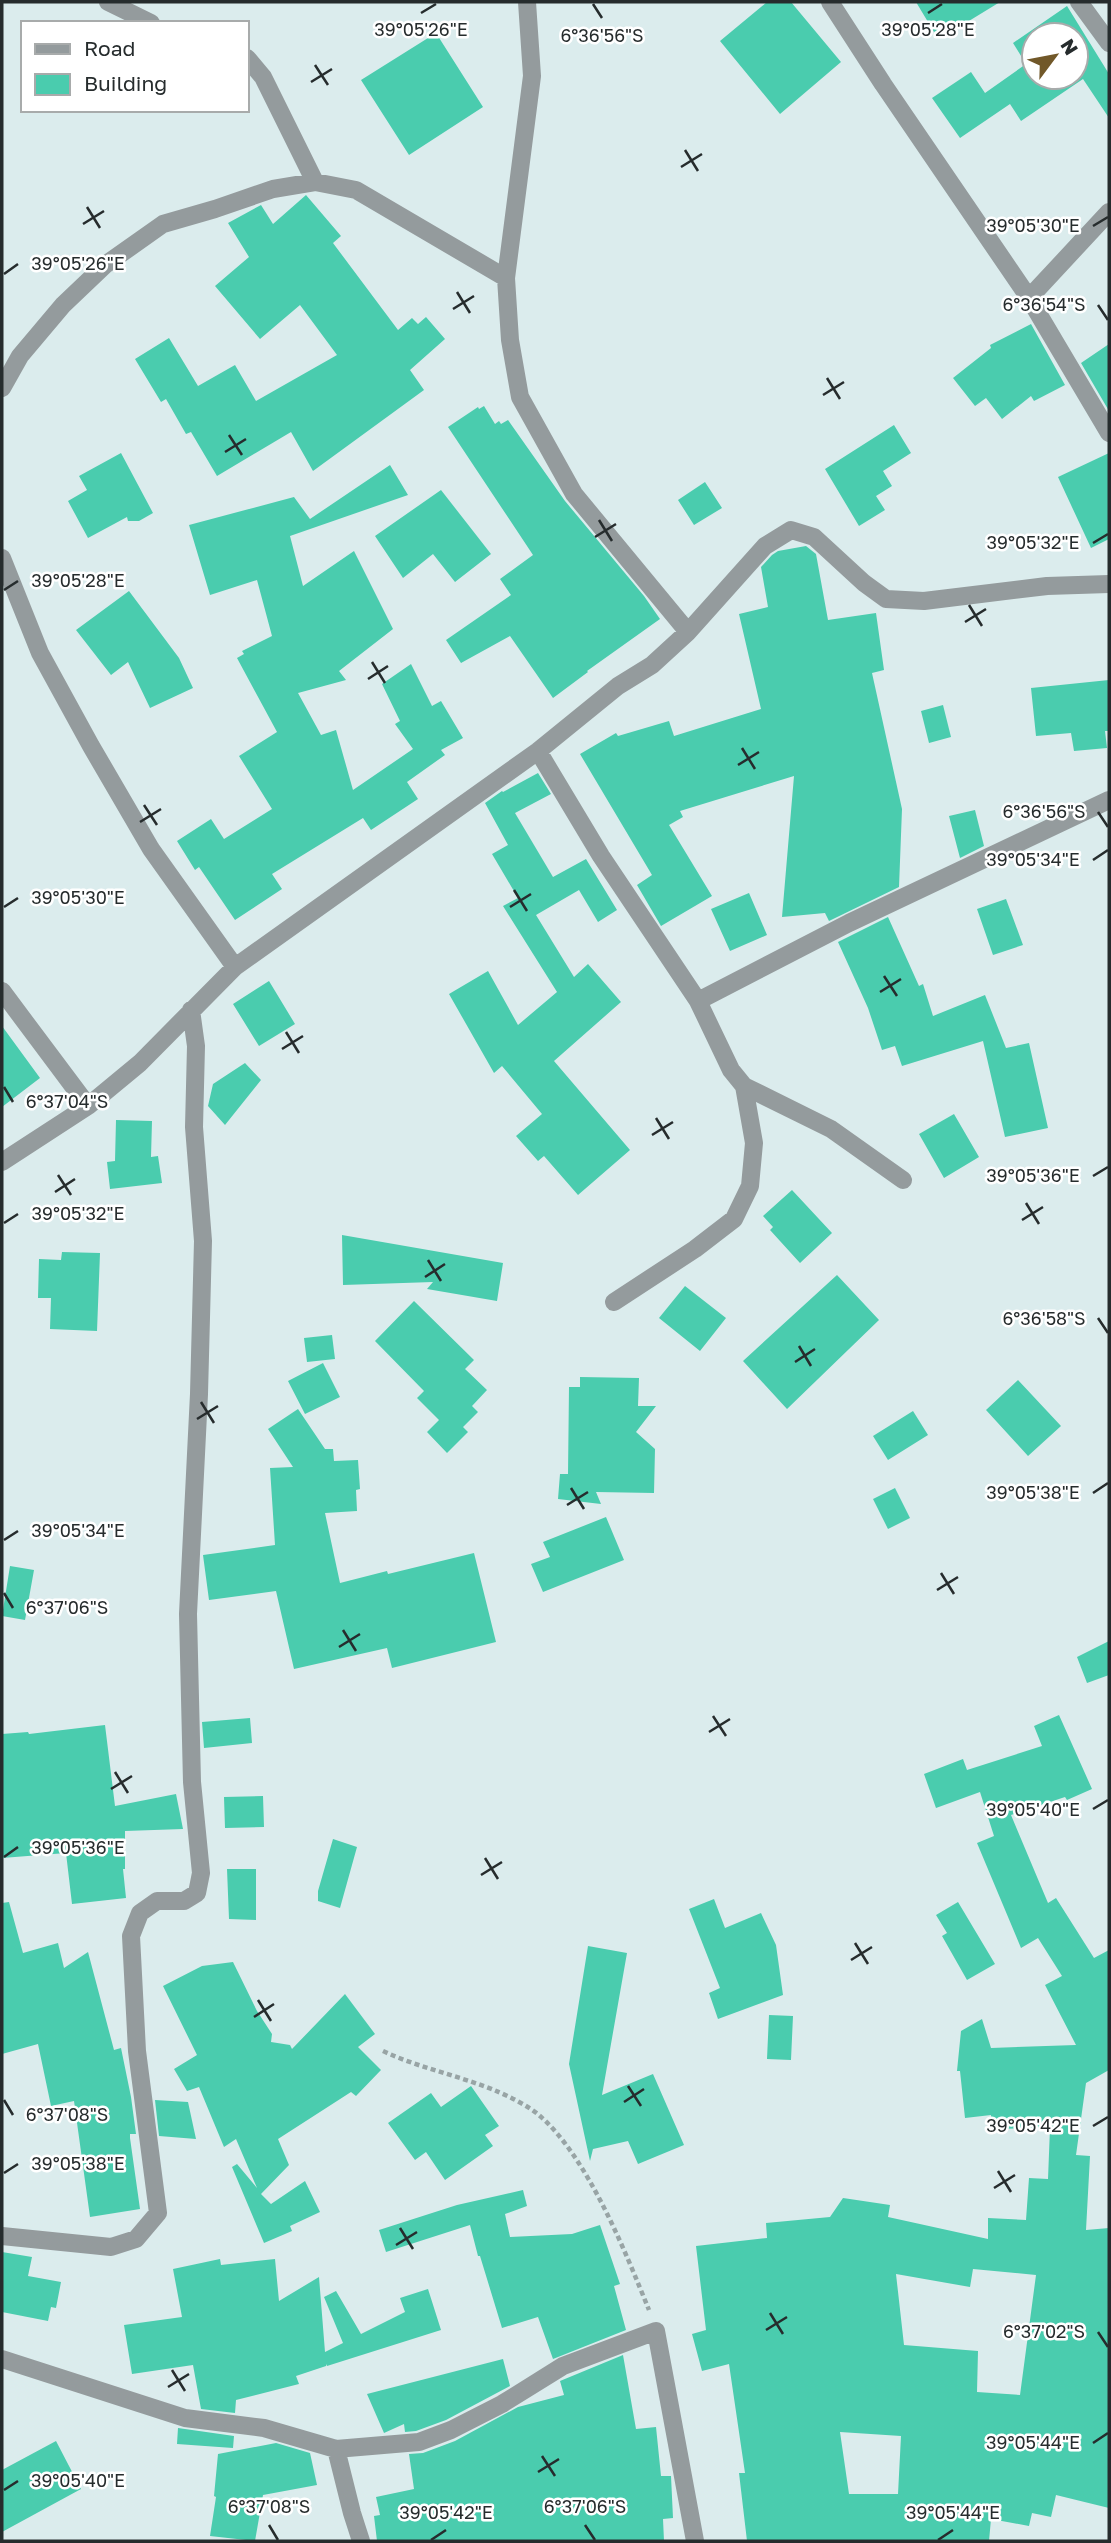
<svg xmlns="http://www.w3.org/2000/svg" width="1111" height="2543" font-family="'Golos Text',sans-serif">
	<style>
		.building { fill: #4accae; fill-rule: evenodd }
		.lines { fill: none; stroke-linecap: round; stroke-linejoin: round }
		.path { stroke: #98a4a5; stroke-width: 4.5; stroke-dasharray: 5 3.5; stroke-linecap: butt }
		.minor { stroke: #949b9d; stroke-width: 18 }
		.ticks { fill: none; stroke: #262c2d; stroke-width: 2.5 }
		.ticks-label { font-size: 18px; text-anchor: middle; fill: #262c2d; stroke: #fff; stroke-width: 5; stroke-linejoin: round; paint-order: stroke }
	</style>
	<rect width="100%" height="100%" fill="#dbeced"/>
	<path class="building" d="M767,2H791L841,62L780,114L720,41Z
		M916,2H1000L946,35L942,27L934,32Z
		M1067,6L1109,74V118L1083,79L1021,121L1010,104L960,138L932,98L971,72L985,93L1026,64L1013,43ZM1034,35H1076V77H1034Z
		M436,33L483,107L409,155L361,80Z
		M306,195L341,236L333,243L398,330L412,318L418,324L426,317L445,339L410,370L424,390L313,471L291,432L217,476L191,432L186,434L166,399L161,402L135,359L169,338L198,386L235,365L256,401L337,355L300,305L260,339L215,286L249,257L228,223L261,205L273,224Z
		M1031,324L1065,385L1034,401L1031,396L1002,419L986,398L975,406L953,378L991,348L990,345Z
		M1109,344V411L1081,363Z
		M484,406L495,424L499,421L501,424L508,420L565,501L644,596L660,619L587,671L588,672L553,698L510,636L461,663L446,640L511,595L500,579L533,555L448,427L478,407L479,409Z
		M894,425L911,453L883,471L892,486L876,496L885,510L859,526L825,469Z
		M121,453L153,513L139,521H128L127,517L88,538L68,501L87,490L79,476Z
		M1109,453V539L1091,548L1058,477Z
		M390,465L408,495L290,536L303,586L354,551L393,629L339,671L346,680L298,693L321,735L336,730L353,790L413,749L395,724L400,721L382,684L411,664L432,706L441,701L463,738L441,750L445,755L407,782L418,799L371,830L363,818L272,874L282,889L235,920L199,867L195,870L177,841L211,819L224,839L272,809L239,756L277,732L237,658L244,654L242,651L272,636L257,580L210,595L189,525L294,497L310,519Z
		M705,482L722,508L694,525L678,500Z
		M441,490L491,554L455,582L433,554L403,578L375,536Z
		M806,546L816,554L828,620L876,613L884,670L872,673L902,809L899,887L829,921L825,913L782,917L794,776L680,811L683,817L669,825L712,896L661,926L637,885L652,875L580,754L616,733L618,736L669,721L674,736L761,709L739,614L768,607L761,567L772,555L778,551Z
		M129,591L179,658L193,688L150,708L128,662L111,675L76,630Z
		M1109,680V731H1105L1107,748L1074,751L1071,733L1036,736L1031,688Z
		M943,705L951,737L929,743L921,711Z
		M538,773L551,794L515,813L553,877L586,859L617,910L598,922L579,890L536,915L574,977L588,964L621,1002L554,1061L630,1150L578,1195L544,1156L538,1161L516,1136L542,1114L502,1066L494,1073L449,994L488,971L518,1025L557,992L503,906L518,898L492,854L508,845L485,803L502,791L503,792Z
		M975,810L984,846L960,858L949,816Z
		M749,893L767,935L730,951L711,909Z
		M1006,899L1023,945L993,955L977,909Z
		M888,917L919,986L923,984L933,1016L985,995L1006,1048L1029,1043L1048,1128L1005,1137L983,1041L902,1066L895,1046L882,1050L868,1008L838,942Z
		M269,981L295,1024L259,1046L233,1004Z
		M2,1026L40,1078L2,1107Z
		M245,1063L261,1080L225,1125L208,1106L213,1084Z
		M954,1114L979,1157L944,1178L919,1134Z
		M116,1120L152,1121L151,1157L158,1156L162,1183L110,1189L107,1162L115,1161Z
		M792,1190L832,1233L800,1263L770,1230L773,1227L763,1216Z
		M342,1235L503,1263L497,1301L427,1289L433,1282L343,1285Z
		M62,1252L100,1253L97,1331L50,1329L51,1298H38L39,1259L61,1260Z
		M837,1275L879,1320L787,1409L743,1361Z
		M685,1286L726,1318L700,1351L659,1318Z
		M414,1301L474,1360L465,1369L487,1390L472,1406L478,1412L463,1427L468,1432L447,1453L427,1432L439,1420L417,1398L424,1391L375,1341Z
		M332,1335L335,1359L307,1362L304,1338Z
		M323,1363L340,1397L305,1414L288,1381Z
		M580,1377L639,1378L638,1406H656L636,1432L655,1449L654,1493L596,1492L601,1504L558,1499L560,1474H568L569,1387H580Z
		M1018,1380L1061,1426L1028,1456L986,1410Z
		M298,1409L325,1449H333L334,1461L358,1460L360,1489L356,1490L357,1511L325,1513L340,1583L387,1571L388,1574L474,1553L496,1642L392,1668L387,1648L294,1669L276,1591L209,1600L203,1555L275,1545L270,1468L293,1467L268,1429Z
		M913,1411L928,1435L888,1460L873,1436Z
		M895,1488L910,1518L888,1529L873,1499Z
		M606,1517L624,1560L543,1592L531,1564L550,1557L543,1542Z
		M10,1566L34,1570L25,1620L2,1616Z
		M1109,1641V1675L1087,1683L1077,1657Z
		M1059,1715L1092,1789L1067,1800L1065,1797L1011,1815L1048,1903L1056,1898L1094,1958L1109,1950V2070L1086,2083L1076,2155L1090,2156L1086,2230L1109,2228V2508L1056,2495L1051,2517L1032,2513L1029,2526L991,2519L989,2541H747L739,2473H745L729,2364L702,2371L692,2334L706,2330L696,2246L767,2238L766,2223L830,2217L843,2198L890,2205L888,2217L988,2239V2218L1026,2220L1029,2178L1048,2179L1050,2128L991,2129V2115L965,2118L960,2071H957L961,2031L982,2019L991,2048L1076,2045L1045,1985L1062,1976L1038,1938L1021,1948L977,1843L994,1836L980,1792L936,1808L924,1774L963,1759L967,1770L1042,1746L1034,1726ZM973,2269L1036,2275L1020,2395L977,2392L978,2351L904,2345L896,2274L970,2287ZM840,2432L901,2436L898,2494H849Z
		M250,1718L252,1743L204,1748L202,1722Z
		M105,1725L115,1806L176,1794L183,1829L125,1831V1869H123L126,1898L72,1904L66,1853L2,1858V1734L28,1732L29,1734Z
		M263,1796L264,1827L225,1828L224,1797Z
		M333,1839L357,1847L340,1908L318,1901V1891Z
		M227,1869H256V1920L229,1919Z
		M714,1899L725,1928L761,1913L776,1945L783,1995L718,2019L709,1993L720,1988L689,1909Z
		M9,1902L23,1953L58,1943L64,1968L88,1952L114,2050L121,2048L131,2097L136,2134H130V2138L140,2209L90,2217L74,2101L51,2106L38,2044L2,2054V1903Z
		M958,1902L995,1964L967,1980L942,1936L947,1933L936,1915Z
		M588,1946L627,1953L602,2095L653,2074L684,2145L638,2164L628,2141L593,2149L590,2161L569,2064Z
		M233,1962L257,2011L272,2034L271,2042L290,2045L292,2049L345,1994L375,2034L358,2047L381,2070L356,2096L351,2092L278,2139L289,2165L261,2194L271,2204L305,2181L320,2212L290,2226L292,2231L264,2243L232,2167L237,2164L257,2188L236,2139L224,2147L199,2087L187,2091L174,2069L197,2055L163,1986L202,1966Z
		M769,2015L793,2016L791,2060L767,2059Z
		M471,2086L499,2126L485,2135L493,2146L445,2180L426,2152L415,2160L388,2123L431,2093L441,2107Z
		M155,2100L188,2102L196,2139L159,2136Z
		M523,2190L527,2206L505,2214L510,2237L572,2234L600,2225L620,2284L614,2286L626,2330L553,2359L538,2317L502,2328L480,2256H478L470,2225L386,2252L379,2230L457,2205Z
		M2,2252L32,2257L28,2276L61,2282L56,2308L51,2307L48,2321L2,2312Z
		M220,2259L221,2265L275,2259L279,2301L319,2277L325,2352L343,2343L324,2297L336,2291L361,2334L405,2312L400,2298L428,2289L441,2330L327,2366L326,2364V2366L296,2376L299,2384L236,2400L235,2413L201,2409L193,2365L132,2374L124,2325L182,2317L173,2269Z
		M623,2355L636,2429L656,2427L661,2476H671L673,2518L663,2519L664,2541H377L374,2516L380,2515L376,2497L414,2489L409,2454L423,2453L455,2441L518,2407L564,2395L560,2381Z
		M503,2359L510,2386L446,2420L416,2431L405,2432L404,2424L384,2433L367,2394Z
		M178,2428L234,2436L233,2448L177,2444Z
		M56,2441L81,2489L2,2532V2470Z
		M276,2443L310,2453L317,2485L263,2495L255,2541L210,2536L216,2497L214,2496L218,2454Z"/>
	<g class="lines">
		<path class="path" d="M383,2051C419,2068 457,2075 494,2090C508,2096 529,2106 540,2116C588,2158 625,2251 649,2310"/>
		<path class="minor" d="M108,2L151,23
			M527,2L532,76L506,278L510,340L520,397L574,494L688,632
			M830,2L883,84L1029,298L1109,433
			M1079,2L1109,43
			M247,58L263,77L315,182
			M1029,298L1109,212
			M2,388L20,356L63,305L105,265L163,224L215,209L273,189L315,182L356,190L506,278
			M2,558L40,653L91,746L151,849L235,967
			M538,751L601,856L698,1001L731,1070L744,1086L831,1129L903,1180
			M2,991L88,1106
			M698,1001L849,923L1109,800
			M2,1162L88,1106L140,1063L235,967L538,751L618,686L652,665L688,632L765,546L791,530L814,537L864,583L886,599L924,601L1047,586L1109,584
			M614,1302L695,1249L734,1219L750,1186L754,1143L744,1086
			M2,2236L111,2247L136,2239L158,2213L137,2051L131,1936L140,1913L157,1901H184L197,1893L201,1873L192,1782L188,1614L199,1394L203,1241L194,1127L196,1046L191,1010
			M2,2359L185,2418L264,2428L336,2449L419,2442L451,2430L502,2404L563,2366L656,2331L695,2541
			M336,2449L352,2513L361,2541"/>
	</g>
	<path class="ticks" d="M593,4L602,18M421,13L436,4M928,13L942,4M315,65L328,85M311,82L332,69M685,150L698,171M681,167L702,154M87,207L100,228M83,224L104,211M1093,226L1108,217M4,274L18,264M457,292L470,313M1098,305L1108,320M453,309L474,296M827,378L840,399M823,395L844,382M229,435L242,455M225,452L246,439M599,520L612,541M595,537L616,524M1093,543L1108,534M4,590L18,581M969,605L982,626M965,622L986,609M372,662L385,683M368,679L388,666M742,748L755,769M738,765L759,752M144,805L157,825M1098,812L1108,827M140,822L161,809M1093,860L1108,850M514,890L527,911M4,907L18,898M510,907L531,894M884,976L897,996M880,992L901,979M286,1032L299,1053M282,1049L303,1036M4,1087L13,1102M656,1118L669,1139M652,1135L673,1122M58,1175L71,1195M1093,1176L1108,1167M55,1192L75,1179M1026,1203L1039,1224M1022,1220L1043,1207M4,1223L18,1214M428,1260L441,1281M425,1277L445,1264M1098,1318L1108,1333M799,1346L811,1366M795,1362L815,1349M201,1402L214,1423M197,1419L218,1406M571,1488L584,1509M1093,1493L1108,1483M567,1505L588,1492M4,1540L18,1531M941,1573L954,1594M937,1590L958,1577M4,1593L13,1608M343,1630L356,1651M339,1647L360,1634M713,1716L726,1736M709,1732L730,1719M115,1772L128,1793M111,1789L132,1776M1093,1809L1108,1800M4,1857L18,1847M485,1858L498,1879M481,1875L502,1862M855,1943L868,1964M851,1960L872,1947M258,2000L271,2021M254,2017L274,2004M628,2086L641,2106M4,2100L13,2115M624,2102L644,2089M1093,2126L1108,2117M998,2171L1011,2192M4,2173L18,2164M994,2188L1015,2175M400,2228L413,2249M396,2245L417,2232M770,2313L783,2334M766,2330L787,2317M1098,2332L1108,2347M172,2370L185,2391M168,2387L189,2374M1093,2443L1108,2433M542,2456L555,2476M538,2472L559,2459M4,2490L18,2481M269,2525L278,2540M585,2525L595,2540M431,2540L446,2530M938,2540L953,2530"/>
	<g class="ticks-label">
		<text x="421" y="36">39°05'26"E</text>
		<text x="928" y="36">39°05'28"E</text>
		<text x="602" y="42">6°36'56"S</text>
		<text x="1033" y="232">39°05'30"E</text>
		<text x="78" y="270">39°05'26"E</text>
		<text x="1044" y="311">6°36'54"S</text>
		<text x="1033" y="549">39°05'32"E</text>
		<text x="78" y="587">39°05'28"E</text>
		<text x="1044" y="818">6°36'56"S</text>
		<text x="1033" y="866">39°05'34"E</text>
		<text x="78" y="904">39°05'30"E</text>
		<text x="67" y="1108">6°37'04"S</text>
		<text x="1033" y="1182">39°05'36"E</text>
		<text x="78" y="1220">39°05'32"E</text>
		<text x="1044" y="1325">6°36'58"S</text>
		<text x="1033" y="1499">39°05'38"E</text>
		<text x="78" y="1537">39°05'34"E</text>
		<text x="67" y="1614">6°37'06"S</text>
		<text x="1033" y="1816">39°05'40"E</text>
		<text x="78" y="1854">39°05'36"E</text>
		<text x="67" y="2121">6°37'08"S</text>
		<text x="1033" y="2132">39°05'42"E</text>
		<text x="78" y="2170">39°05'38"E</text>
		<text x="1044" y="2338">6°37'02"S</text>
		<text x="1033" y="2449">39°05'44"E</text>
		<text x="78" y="2487">39°05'40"E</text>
		<text x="269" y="2513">6°37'08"S</text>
		<text x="585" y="2513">6°37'06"S</text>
		<text x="446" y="2519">39°05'42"E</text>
		<text x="953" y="2519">39°05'44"E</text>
	</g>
	<rect width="1111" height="2543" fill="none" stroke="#262c2d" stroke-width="7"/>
	<rect x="21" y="21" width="228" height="91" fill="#ffffff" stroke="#a8abab" stroke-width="2"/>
	<rect x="35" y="44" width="35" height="10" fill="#949b9d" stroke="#a8abab" stroke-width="2"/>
	<text x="84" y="56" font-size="21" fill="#262c2d">Road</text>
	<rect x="35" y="74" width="35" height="21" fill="#4accae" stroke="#a8abab" stroke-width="2"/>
	<text x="84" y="91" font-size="21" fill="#262c2d">Building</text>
	<g transform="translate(1055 56) rotate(58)"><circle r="33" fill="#ffffff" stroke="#a8abab" stroke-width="2"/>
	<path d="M0-5L12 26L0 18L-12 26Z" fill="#715829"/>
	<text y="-10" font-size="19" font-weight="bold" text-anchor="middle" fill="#262c2d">N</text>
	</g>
</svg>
